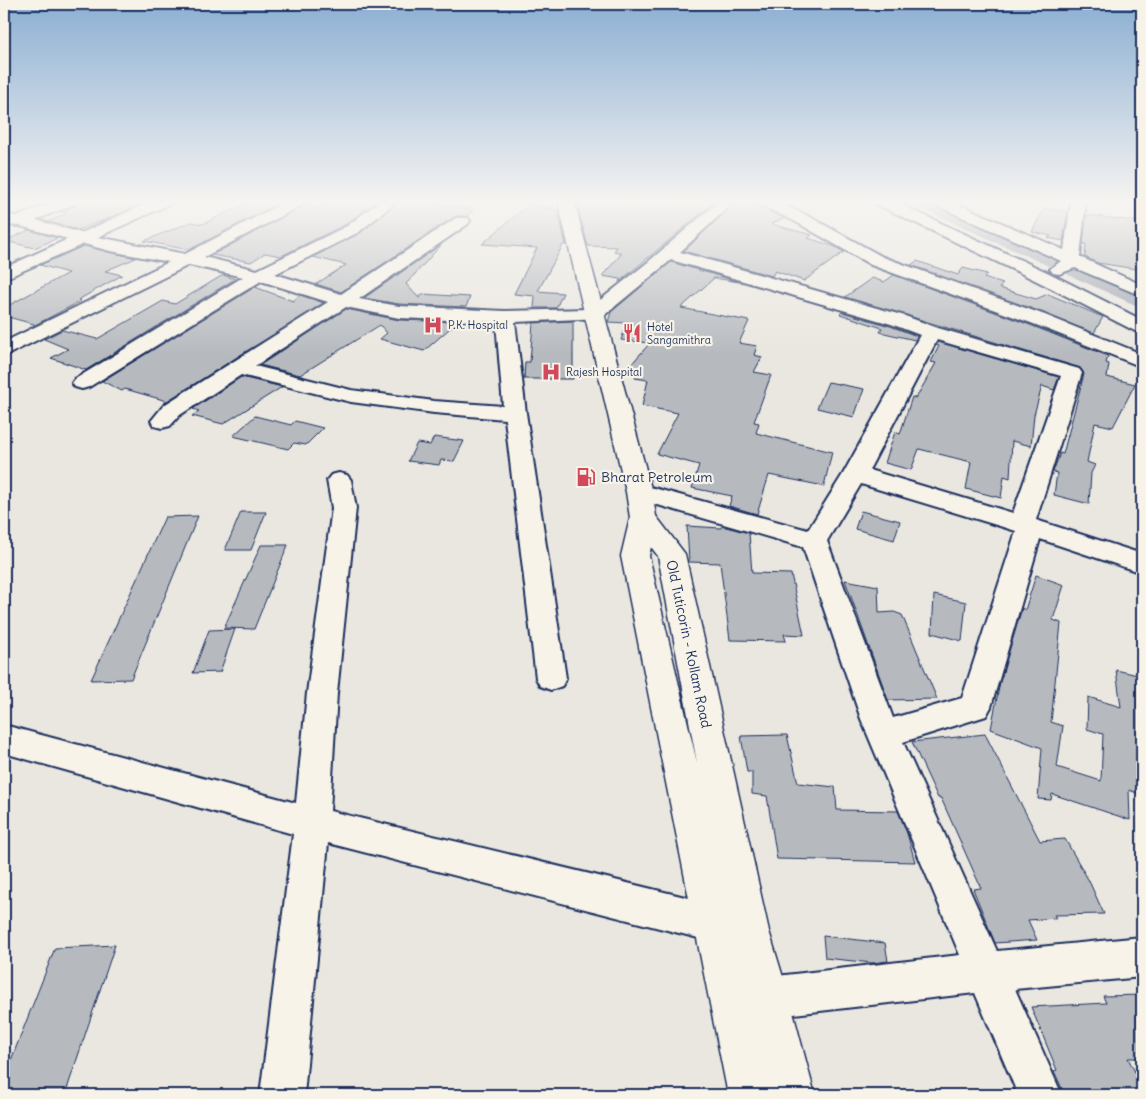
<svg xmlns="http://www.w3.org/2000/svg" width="1146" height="1099" font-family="Delius,sans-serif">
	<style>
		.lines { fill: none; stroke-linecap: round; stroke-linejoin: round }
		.canal { fill: #a3a8b4; fill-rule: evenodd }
		.building { fill: #b6babf; stroke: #1b2f5e }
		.minor-casing { stroke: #1b2f5e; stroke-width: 4 }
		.major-casing { stroke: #1b2f5e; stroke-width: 3 }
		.minor { fill: #f7f3e8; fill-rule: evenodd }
		.major { fill: #f7f3e8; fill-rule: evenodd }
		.labels { text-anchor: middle; stroke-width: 4.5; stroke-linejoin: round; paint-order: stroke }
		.far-poi-label { font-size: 11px; fill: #1b2f5e; stroke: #f7f3e8; text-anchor: start }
		.poi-label { font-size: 14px; fill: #1b2f5e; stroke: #f7f3e8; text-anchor: start }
		.street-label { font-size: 14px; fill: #1b2f5e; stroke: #f7f3e8 }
	</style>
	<rect width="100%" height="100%" fill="#eae7e0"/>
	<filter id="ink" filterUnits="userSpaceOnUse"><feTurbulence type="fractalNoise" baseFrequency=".02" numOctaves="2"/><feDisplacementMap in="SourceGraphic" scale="10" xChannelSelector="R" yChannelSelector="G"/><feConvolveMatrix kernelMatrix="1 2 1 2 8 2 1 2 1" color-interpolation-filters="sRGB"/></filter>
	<g filter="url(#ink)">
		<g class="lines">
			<path class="canal" d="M909,201H928L1142,297V308L911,204Z"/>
		</g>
		<path class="building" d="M78,201H144L126,211L78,230L48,222L67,213L60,212L75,206Z
			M251,201L277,204L189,250L144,241L191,222L203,224Z
			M331,201H377L346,224L281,256L265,253L251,262L212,255L304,206L318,209Z
			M399,201L417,203L424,201L473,210L467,216H455L341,292L316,284L346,265L313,257L360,233Z
			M576,201H716L619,282L620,279L602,276L622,253L614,251L617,247L588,246Z
			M737,201H755L759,206L758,207L784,218L771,224L812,235L808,238L833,246L844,252L804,281L775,271L772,276L684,251Z
			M528,205L558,210L566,245H563L538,291L563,293L556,308H534L535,296L514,294L537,248L482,244Z
			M1044,208L1068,212L1063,241L1048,238L1051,236L1032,232Z
			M1086,215L1142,222V270L1098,263L1085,257L1086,244H1083Z
			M29,230L58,238L34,248L5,241Z
			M442,244L406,284L419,298L422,294L470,297L466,307L399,304L364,298Z
			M84,246L136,258L105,271L122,275L78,300L81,301L33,326L34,324L4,316V308L68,273L40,265Z
			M917,261L958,275L963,268L987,274L984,278L1003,284L999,288L1036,299L1048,294L1103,317L1094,333L911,265Z
			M671,262L739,282L714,278L681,308L749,321L739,343L757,346L754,355L762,357L754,372L771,375L754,422L759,423L756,433L832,452L824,486L769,475L757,514L729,506L732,496L692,488L699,465L657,454L678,413L642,406L648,380L635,378L638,371L628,368L650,343L621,340L627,323L608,322L611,312Z
			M223,275L235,279L86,370L51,358L68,349L44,339L62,330L97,339L163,301L175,304Z
			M894,275L1030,325L1108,356L1106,363L1109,364L1107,377L1135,384L1113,427L1095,423L1087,462L1095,465L1091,473L1089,504L1054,495L1057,473L1053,472L1060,453L1063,454L1084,374L1080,368L845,297L872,278L884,282Z
			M255,287L293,301L300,295L324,303L167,401L125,389L122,391L102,381Z
			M346,309L399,320L457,322L424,351L380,339L387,333L380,325L300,375L260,365Z
			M842,312L890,326L917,336L915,340L880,332L882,328L840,314Z
			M573,321V379H524L525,362H530L533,323Z
			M938,342L1059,377L1054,390L1042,386L1034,415L1031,446L1012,441L1010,478L1004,476L1001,498L966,489L971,462L919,449L911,470L885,463L895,432L900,434L912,397L916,398L936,363L931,362L939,346L936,345Z
			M241,377L282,387L223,424L192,416L199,411L193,409Z
			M828,382L864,389L854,417L817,408Z
			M255,416L291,425L295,421L323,428L306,445L294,443L288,449L233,436Z
			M434,437L464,441L454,461L441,460L439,465L408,461L417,443L430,445Z
			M861,511L900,521L894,540L855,529Z
			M241,512H266L251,550H225Z
			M198,516L131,679L91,680L165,517Z
			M687,526L721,528L722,526L749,533L752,573L791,574L804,635L784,634L786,641L730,640L720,563L689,562Z
			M261,545H288L254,629L224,628Z
			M1036,575L1064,585L1053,620L1061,623L1051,722L1063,726L1057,767L1101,781L1103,734L1087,729L1088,697L1121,707L1116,670L1142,676V795L1129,790L1130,820L1052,794L1051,800L1038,799L1042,748L991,729L1000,682L1022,608L1025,610Z
			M845,580L878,586L879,613L894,612L902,615L937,699L888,700Z
			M934,595L966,602L962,641L932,633Z
			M235,629L220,672L193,673L209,630Z
			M985,734L1040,841L1065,839L1089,881L1104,914L1054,915L1056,918L1028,920L1037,940L995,943L973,889L981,888L941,798H938L912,742Z
			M787,735L798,783L835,787L837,810L898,811L907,833L915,862L777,859L767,796L752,794V772H747L741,736Z
			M823,936L885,943L888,961L872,963L825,958Z
			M115,945L65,1095H4V1078L55,948Z
			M1142,995V1058H1128L1142,1086V1095H1065L1054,1071L1057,1070L1031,1007L1106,1003L1103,996Z"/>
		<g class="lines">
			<g class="minor-casing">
				<path id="minor" d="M56,201H76L74,204L36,220L81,233L152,201H172L170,204L98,237L185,254L287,201H306L304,204L204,257L257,270L347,226L380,201H397L359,232L275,274L341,294L456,218H468L470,221L468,224L359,299L399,306L505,311L589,309L648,262L719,201H735L680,252L905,316L938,328L1079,369L1082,373L1036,520L1142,554V573L1040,539L991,707L986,716L903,742L997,951L1142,937V977L1015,989L1062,1095H1018L975,993L768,1017L754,1011L748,997L754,983L768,977L960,955L861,719L803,547L630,497L627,492L630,487L639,484L808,530L843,474L920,335L891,324L671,260L601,318L515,322L526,413L566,678L562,686L551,690L540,686L536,678L505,419L434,413L351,402L241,375L180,415L170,426L162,428L154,426L151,421L164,405L328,302L261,281L89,387L82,389L75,387L72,383L75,379L243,277L189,265L11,353L4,355V342L169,262L110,251L84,244L4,279V268L68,239L20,226L4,225V215L19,216ZM346,307L399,318L496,322L503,406L434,401L351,390L255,366ZM937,340L1061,376L1013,513L869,470ZM861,484L1016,531L962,698L893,718L827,541Z
					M757,201H776L808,216L883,257L1045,315L1142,354V367L1031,323L871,265L796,222L759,204Z
					M874,201H893L1049,273L1142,320V333L1135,331L1037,281L876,204Z
					M931,201H951L1064,250L1071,201H1086L1080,257L1142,285V296L1075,268L1059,274L1053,273L1050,269L1061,261L933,204Z
					M339,473L347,475L351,480L356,508L337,693L330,811L714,904L728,910L733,923L728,936L714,942L328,843L304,1095H260L293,834L4,753V725L296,803L307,693L332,508L327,480L331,475Z"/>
			</g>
			<g class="major-casing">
				<path id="major" d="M558,201H574L652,492L656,516L685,554L769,931L789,997L815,1095H728L621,556L630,518L626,492ZM651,547L658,556L697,763L649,556Z"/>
			</g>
			<use href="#minor" class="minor"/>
			<use href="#major" class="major"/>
		</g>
	</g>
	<linearGradient id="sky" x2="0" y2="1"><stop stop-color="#8cafd3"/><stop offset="0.57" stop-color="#f6f4f1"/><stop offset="1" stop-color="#f6f4f1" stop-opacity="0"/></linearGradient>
	<rect width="1146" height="355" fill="url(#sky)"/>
	<defs>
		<g id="hospital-bare" transform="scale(1.5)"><path d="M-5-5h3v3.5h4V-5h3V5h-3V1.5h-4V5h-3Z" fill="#d1495b" stroke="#f7f3e8" stroke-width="2.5" paint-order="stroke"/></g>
		<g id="restaurant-bare" transform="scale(1.5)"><path d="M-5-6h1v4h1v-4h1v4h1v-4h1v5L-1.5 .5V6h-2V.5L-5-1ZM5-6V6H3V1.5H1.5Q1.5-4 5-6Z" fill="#d1495b" stroke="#f7f3e8" stroke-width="2.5" paint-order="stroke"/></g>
		<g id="fuel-bare" transform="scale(1.5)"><path d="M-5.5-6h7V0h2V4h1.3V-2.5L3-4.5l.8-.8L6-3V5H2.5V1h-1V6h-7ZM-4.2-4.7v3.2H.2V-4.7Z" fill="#d1495b" stroke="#f7f3e8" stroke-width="2.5" paint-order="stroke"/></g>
	</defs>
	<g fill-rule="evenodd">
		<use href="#hospital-bare" x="433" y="325"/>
		<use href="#restaurant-bare" x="632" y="333"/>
		<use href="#hospital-bare" x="551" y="372"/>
		<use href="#fuel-bare" x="586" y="477"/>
	</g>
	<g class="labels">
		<g class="far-poi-label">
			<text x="448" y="329">P.K. Hospital</text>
			<text x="647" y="331">Hotel<tspan x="647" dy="13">Sangamithra</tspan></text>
			<text x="566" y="376">Rajesh Hospital</text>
		</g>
		<g class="poi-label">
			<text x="601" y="482">Bharat Petroleum</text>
		</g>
		<g class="street-label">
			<text transform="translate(689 644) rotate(78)" y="5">Old Tuticorin - Kollam Road</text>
		</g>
	</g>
	<rect width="1146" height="1099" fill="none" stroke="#f7f3e8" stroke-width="20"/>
	<rect x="10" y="10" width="1126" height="1079" fill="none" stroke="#1b2f5e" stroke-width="2" filter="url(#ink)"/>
</svg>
